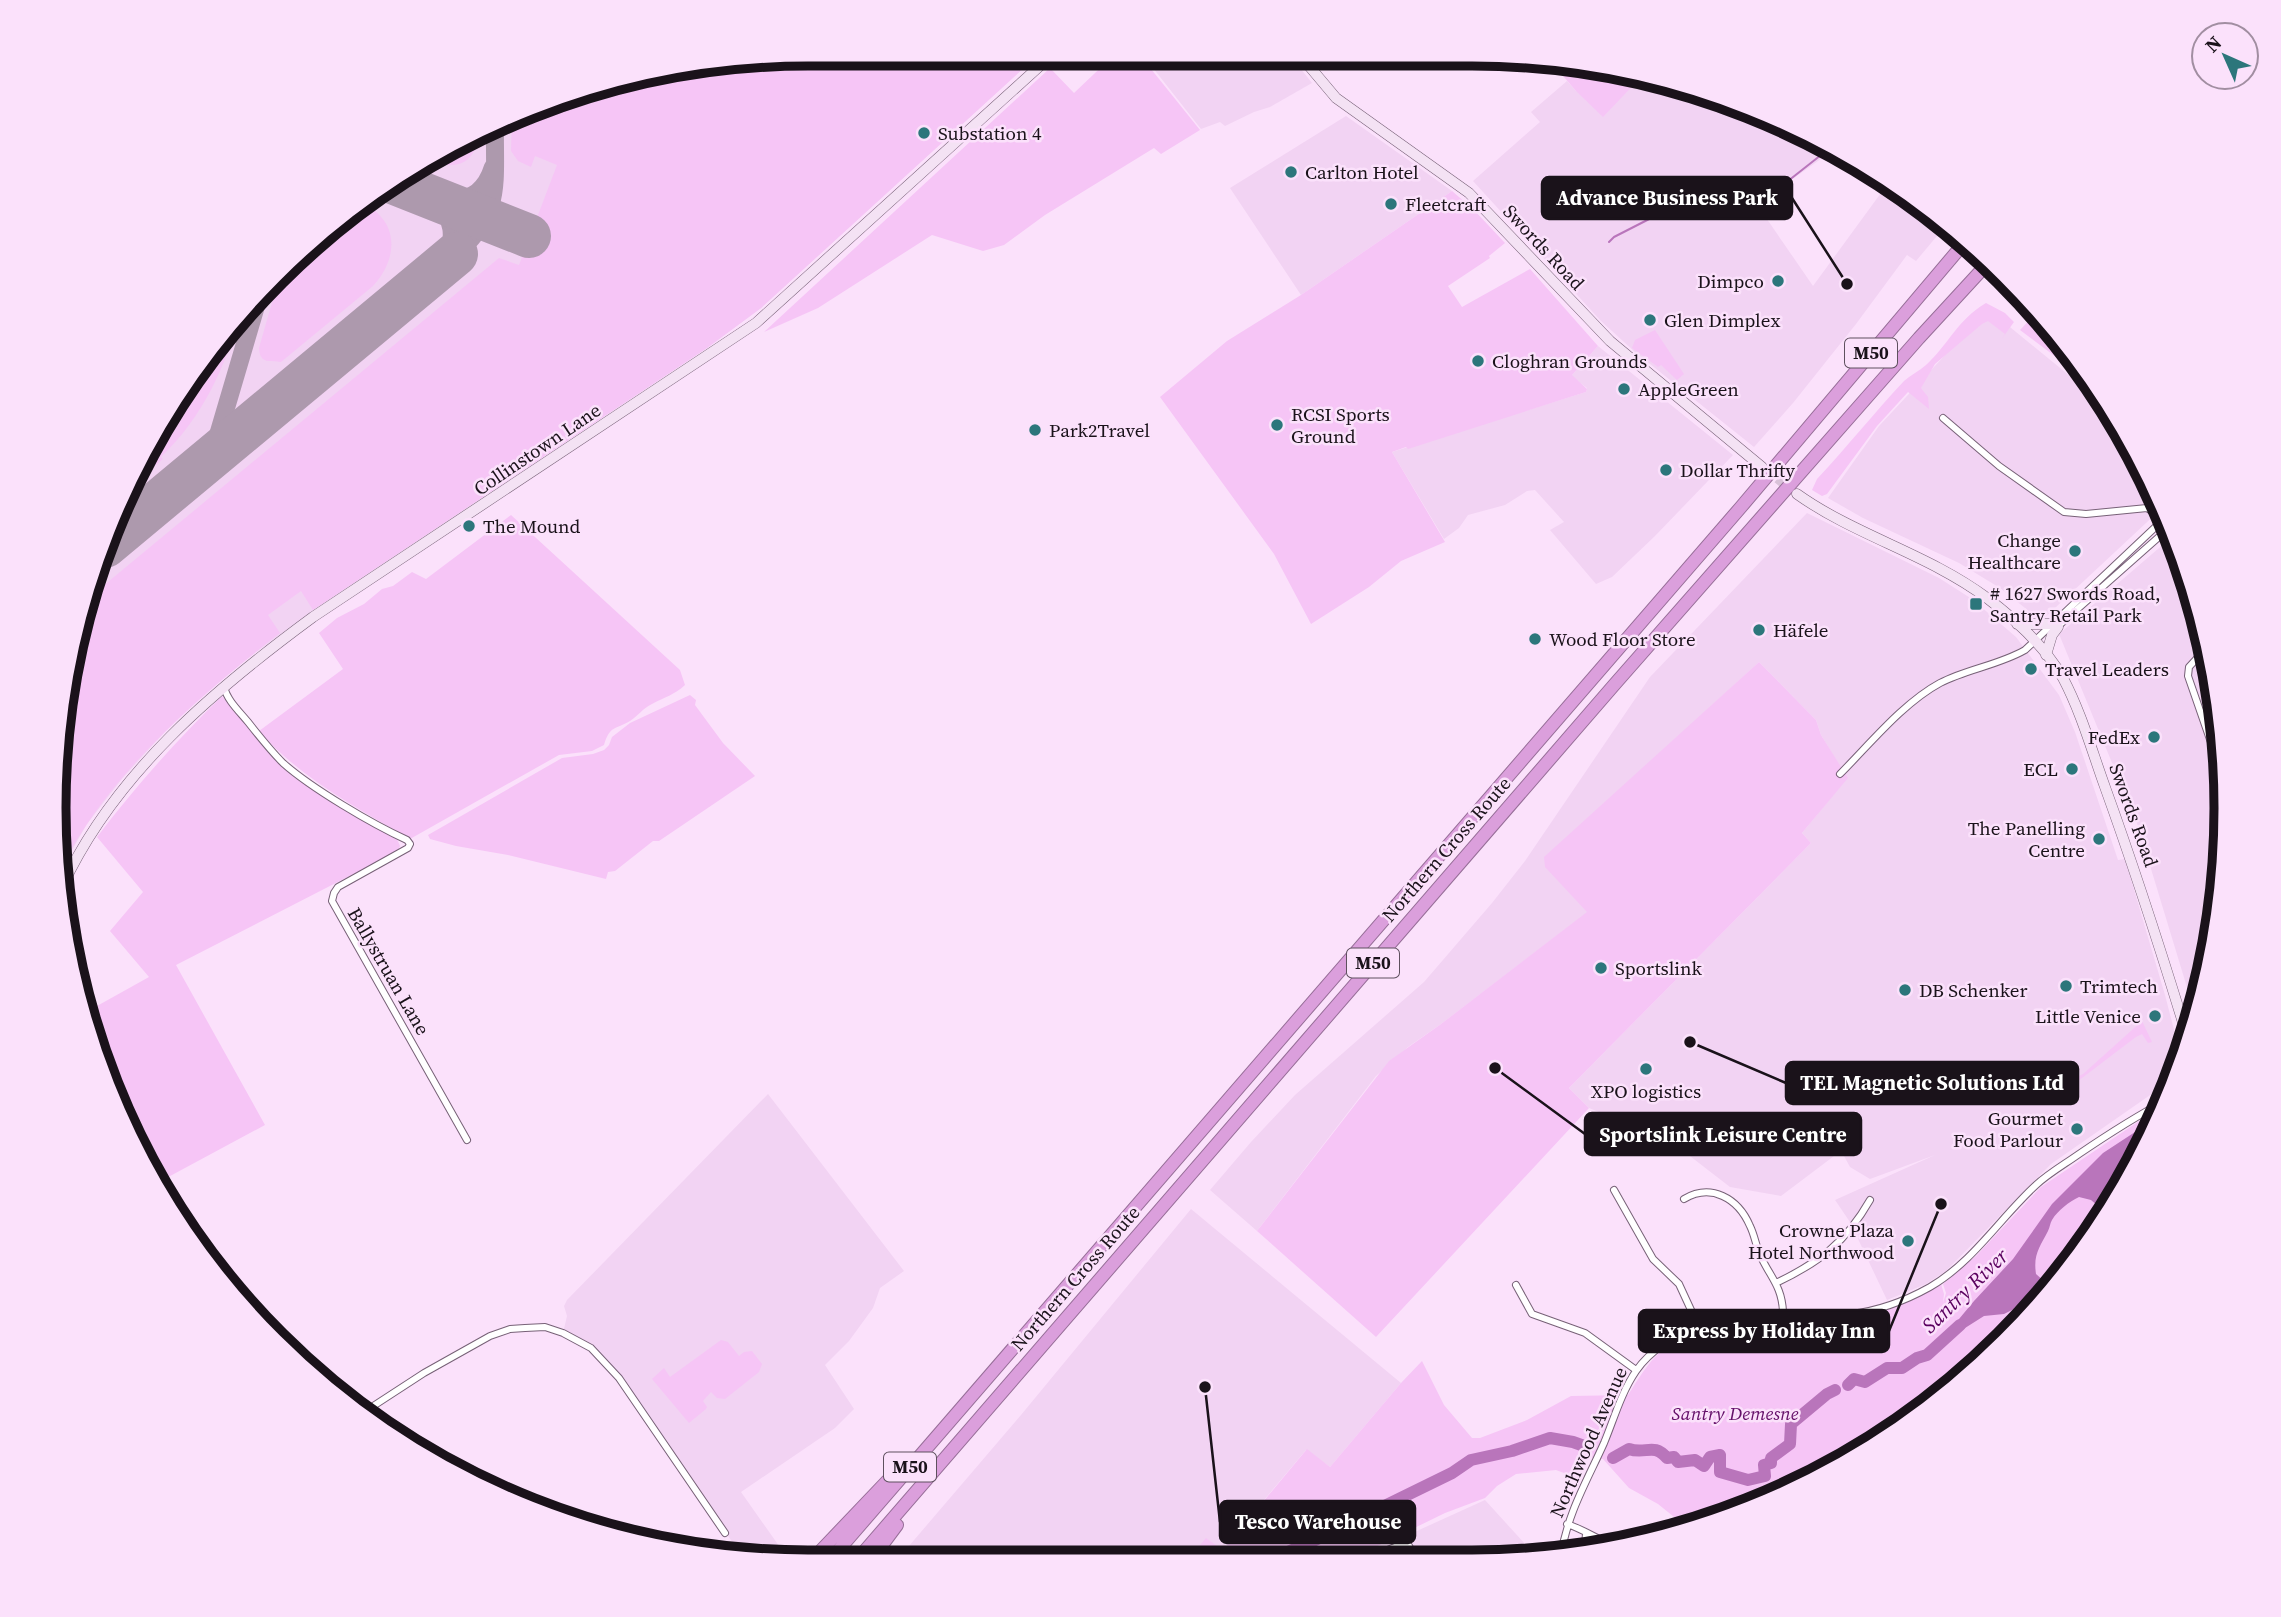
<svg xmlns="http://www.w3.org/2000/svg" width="2281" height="1617" font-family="'Source Serif 4',serif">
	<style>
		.built { fill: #f2d3f3 }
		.green { fill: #f6c5f6 }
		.water { fill: #b975bb }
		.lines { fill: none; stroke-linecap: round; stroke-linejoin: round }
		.stream { stroke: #b975bb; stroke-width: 2 }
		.river { stroke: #b975bb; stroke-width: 12 }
		.taxiway { stroke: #ad99ad; stroke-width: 18 }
		.runway { stroke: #ad99ad; stroke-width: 44 }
		.secondary-tunnel { stroke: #d9c2d9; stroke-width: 10; stroke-dasharray: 10 5; stroke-linecap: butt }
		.street-casing { stroke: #776177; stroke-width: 8 }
		.secondary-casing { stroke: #776177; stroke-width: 11 }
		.highway-casing { stroke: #976e98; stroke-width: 14 }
		.street { stroke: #fff; stroke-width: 6 }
		.secondary { stroke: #f4e2f4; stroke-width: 10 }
		.highway { stroke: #db9fdc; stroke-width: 12 }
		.poi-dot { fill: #2c767b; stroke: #fbe1fb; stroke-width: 2.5 }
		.labels { text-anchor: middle; stroke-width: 5; stroke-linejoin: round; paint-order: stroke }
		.shield { fill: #fbe1fb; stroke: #5e505e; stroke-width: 2 }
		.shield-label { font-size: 18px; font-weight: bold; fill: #1a121a }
		.poi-label { font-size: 19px; fill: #1a121a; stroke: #fbe1fb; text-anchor: start }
		.street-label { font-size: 19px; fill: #1a121a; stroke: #fbe1fb }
		.park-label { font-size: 19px; font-style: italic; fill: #640f69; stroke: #fbe1fb }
		.water-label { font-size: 21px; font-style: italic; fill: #5a005f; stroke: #fbe1fb }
		.rim { fill: none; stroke: #1a121a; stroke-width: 9 }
		.leader { fill: none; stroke: #1a121a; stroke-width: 2.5 }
		.callout-dot { fill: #1a121a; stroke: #fbe1fb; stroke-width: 2.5 }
		.callout { fill: #1a121a; stroke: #1a121a; stroke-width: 2.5 }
		.callout-label { font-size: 21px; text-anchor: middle; font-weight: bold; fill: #fff }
	</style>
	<rect width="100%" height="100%" fill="#fbe1fb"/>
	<path class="built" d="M809,54H1039L761,308L707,348L313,610L217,681L171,725L122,779L87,824L60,871L54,809L61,710L112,519L156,431L241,311L390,181L519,112L613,80Z
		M1142,54H1289L1312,83L1270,107L1254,112L1225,126L1220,122L1201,129Z
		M1642,76L1761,112L1838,150L1825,156L1794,178L1749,193L1813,286L1889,182L1932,210L1947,224L1916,261L1907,255L1856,324L1793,403L1754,447L1635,352L1601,321L1473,181L1540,122L1531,112L1567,81L1576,91L1636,82Z
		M1346,116L1452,191L1301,295L1230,188Z
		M1988,309L2109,408L2125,431L2161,509L2041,621L2000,588L1959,563L1863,518L1828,498L1879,426Z
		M1598,346L1733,455L1655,536L1612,577L1596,584L1550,530L1564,522L1535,490L1527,491L1505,505L1468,515L1459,528L1444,539L1392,452L1586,392L1587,388L1571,376Z
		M1807,513L1939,578L1972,599L2016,637L2059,695L2075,732L2118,860L2125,859L2165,995L2181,1057L2166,1084L2051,1164L1946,1271L1926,1284L1887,1300L1850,1222L1835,1200L1935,1155L1870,1179L1850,1167L1844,1156L1846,1147L1781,1196L1730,1187L1686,1153L1653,1134L1589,1108L1569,1088L1811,843L1802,833L1847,778L1821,735L1816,720L1759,662L1651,762L1588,912L1441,1024L1408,1047L1376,1076L1257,1231L1210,1190L1251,1142L1295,1095L1424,982L1492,903L1525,861L1650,677Z
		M2173,536L2187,566L2220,710L2225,857L2201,1003L2196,1017L2138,826L2059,634Z
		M768,1094L904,1271L880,1288L873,1308L849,1341L825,1365L854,1409L835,1428L741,1492L784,1553L774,1561H760L744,1559L619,1378L591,1348L563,1333L567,1316L564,1306L567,1300Z
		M1191,1209L1401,1383L1330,1467L1306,1450L1222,1550L1207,1539L1188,1559L897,1560L1021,1415Z
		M1485,1500L1536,1556L1420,1557L1408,1535Z"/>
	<path class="green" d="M808,54H1039L761,308L707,348L313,610L301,591L268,615L280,633C200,695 104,778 60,871L54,809L61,710L91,596L499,258L519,265L557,165L535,156L531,167L518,161L511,151L512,116L613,80Z
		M1115,54H1139L1200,130L1161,154L1154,148L1045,215L1004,245L983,251L932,235L818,308L764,332L1050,68L1074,93Z
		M1551,62L1620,69L1642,76L1603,117L1576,91Z
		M478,134C476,166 454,170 428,161Z
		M1452,191L1473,209L1505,243L1489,256L1490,258L1448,286L1462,307L1530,269L1598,346L1572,375L1587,389L1586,392L1567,398L1408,449L1406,447L1392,452L1445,542L1401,561L1369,587L1311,624L1274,554L1160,397L1227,341L1301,295Z
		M364,204C400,222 398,259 373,286L281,362C270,360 260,365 259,348L279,278Z
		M1986,303L2005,313L2014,322L2001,340L2005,334L1988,321L1982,324L1935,364L1921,388L1928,397L1929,409L1908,392L1877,426L1827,494L1822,496L1812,490L1817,479C1847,447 1874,413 1904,381C1911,375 1919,371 1926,365C1949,344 1957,320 1986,303Z
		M2039,310L2067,350L2056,357L2020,330Z
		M241,311C226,366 203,417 161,457L163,459L127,489L156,431Z
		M1655,330L1684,374L1677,380L1661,365L1658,367L1632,348L1635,340Z
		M511,515L680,670L685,685C674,695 665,697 652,704C643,708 638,716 630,721C615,730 610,725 604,745L592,751L559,755L410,839C357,808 300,778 259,731L343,669L319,633L337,618L364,604L382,589L393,586L412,572L426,579Z
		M1759,662L1816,720L1821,735L1848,778L1802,833L1811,843L1569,1088L1589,1108L1376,1337L1257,1231L1389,1061L1441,1024L1587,912L1545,867L1544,857Z
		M690,695L696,700L695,705L723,743L755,776L659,841H653L615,871L608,872L606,879L508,855L456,846L430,839L428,835L562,758L593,754L604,750L609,745L612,737L630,723Z
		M222,696L266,750L292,773L397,839L400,846L398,851L176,965L265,1125L159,1182L132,1142L88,1011L149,977L110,931L143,892L97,837C135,787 177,740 222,696Z
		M2142,1021L2152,1042L2148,1043L2142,1034L2136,1037C2115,1053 2095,1068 2074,1084C2069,1088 2067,1091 2061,1094L2056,1091C2050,1097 2041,1098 2036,1104L2029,1105L2035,1090L2055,1082L2062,1084L2083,1074Z
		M2163,1105L2149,1142L2071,1267L1970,1375L1806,1485L1689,1529L1658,1504L1629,1488L1603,1459L1588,1457L1577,1478L1556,1470L1516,1474L1497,1486L1485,1498L1445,1513L1353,1558L1188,1559L1206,1538L1223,1550L1307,1449L1330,1467L1401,1383L1422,1361L1444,1405L1472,1438H1480L1527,1420L1571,1396L1628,1395C1637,1381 1647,1364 1660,1352C1703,1311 1764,1316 1818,1315C1834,1314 1851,1316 1867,1314C1894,1310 1917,1298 1941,1284L1944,1294L1943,1303L1946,1293L1943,1284L1976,1256L2041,1187Z
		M721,1340L728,1342L739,1356L744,1352L752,1351L762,1364L759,1372L725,1399L717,1398L711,1392L703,1401L707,1407L706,1409L689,1423L652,1379L664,1368L670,1377Z"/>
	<path class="water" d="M2158,1117L2149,1142L2108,1207L2103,1204L2098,1206L2091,1200L2079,1197C2069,1202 2058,1210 2052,1220C2050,1223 2050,1227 2048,1231C2040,1247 2033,1254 2036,1274L2045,1282L2081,1252L2070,1269L2030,1301L2004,1314L1984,1316L1954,1335H1950L1949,1331L1974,1301L2013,1259L2052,1204L2103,1153Z"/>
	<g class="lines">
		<path class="stream" d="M1609,242L1614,237L1659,214L1724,202L1759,188L1788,181L1821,155L1836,149"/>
		<path class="river" d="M1848,1385L1854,1379L1865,1382L1887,1368H1902L1917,1358L1927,1355L1960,1325
			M1613,1458L1629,1449C1646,1455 1653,1442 1667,1458L1674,1457L1678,1462L1695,1460L1704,1466L1710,1457L1720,1455V1472L1748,1480L1765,1476L1764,1465L1771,1463V1458L1790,1444L1791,1424L1827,1394L1835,1390
			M1274,1558L1313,1541L1452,1473L1471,1460L1512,1451L1550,1438L1573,1442L1587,1447"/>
		<path class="taxiway" d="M390,181C426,194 476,221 493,167
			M430,197C456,215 457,241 442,266
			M456,254C503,212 494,184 495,125
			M182,481L202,462L218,435L259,296"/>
		<path class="runway" d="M390,181L529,236
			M105,546L456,254"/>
		<path class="secondary-tunnel" d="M1766,469L1792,490"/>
		<g class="street-casing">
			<path id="street" d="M1943,418L1999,466L2064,512L2086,514L2147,508L2166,520
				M2056,628L2169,528
				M2207,652L2200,655L2189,667L2188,676L2222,774
				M224,687C227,700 239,711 248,722C259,736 270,750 283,763C311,788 372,824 407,840L410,844L408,848L338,887L334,893L332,901L467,1140
				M1840,774C1870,744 1903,703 1940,683C1967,669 1999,665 2025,650L2165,518
				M1614,1190L1653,1259L1679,1284L1697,1323
				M1684,1199C1711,1183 1738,1198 1750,1226C1755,1236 1756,1247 1761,1257C1771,1278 1782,1287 1783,1312
				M1776,1283C1820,1262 1846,1242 1870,1200
				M1516,1285L1532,1314L1585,1333L1636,1370
				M361,1414L424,1373L490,1336L510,1329L525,1328L545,1327L563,1333L591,1348L619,1378L725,1533
				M1567,1524C1582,1529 1596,1538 1610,1544
				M1609,1549C1613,1535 1624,1537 1633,1544
				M1584,1554L1586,1534
				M1561,1556C1567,1514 1587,1481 1604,1443C1614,1419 1621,1393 1636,1371C1644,1359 1655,1350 1666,1342C1726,1297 1783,1320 1850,1314C1878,1311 1905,1301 1930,1287C1973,1262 2000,1218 2036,1185C2049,1173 2065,1164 2079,1154C2107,1135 2135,1117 2165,1101
				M1370,1557L1405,1543L1409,1546L1415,1557"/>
		</g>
		<g class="secondary-casing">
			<path id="secondary" d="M1299,54L1336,98L1469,193L1610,341L1762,467
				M1797,494C1856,536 1928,554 1987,598C2015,619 2045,647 2063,678C2081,712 2092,751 2105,787C2135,870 2162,954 2188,1039
				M2017,624H2050
				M2046,655L2052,635L2058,627
				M62,887C114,774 215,689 313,617L756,323L1053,54"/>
		</g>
		<g class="highway-casing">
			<path id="highway" d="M871,1560L897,1525
				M811,1561L891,1477
				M829,1561L1741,507L1965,242
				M856,1561L1614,685L1919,338L1988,263"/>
		</g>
		<use href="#street" class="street"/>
		<use href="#secondary" class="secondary"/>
		<use href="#highway" class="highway"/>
	</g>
	<g class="poi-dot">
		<circle cx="924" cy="133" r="7"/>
		<circle cx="1291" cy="172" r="7"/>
		<circle cx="1391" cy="204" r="7"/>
		<circle cx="1778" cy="281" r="7"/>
		<circle cx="1650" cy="320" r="7"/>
		<circle cx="1478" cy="361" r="7"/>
		<circle cx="1624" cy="389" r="7"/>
		<circle cx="1277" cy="425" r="7"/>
		<circle cx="1035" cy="430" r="7"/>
		<circle cx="1666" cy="470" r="7"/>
		<circle cx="469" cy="526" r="7"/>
		<circle cx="2075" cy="551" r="7"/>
		<rect x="1969" y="597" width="14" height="14" rx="3.5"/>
		<circle cx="1759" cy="630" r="7"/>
		<circle cx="1535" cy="639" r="7"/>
		<circle cx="2031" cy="669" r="7"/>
		<circle cx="2154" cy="737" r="7"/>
		<circle cx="2072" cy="769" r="7"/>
		<circle cx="2099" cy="839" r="7"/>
		<circle cx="1601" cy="968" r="7"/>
		<circle cx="2066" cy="986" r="7"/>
		<circle cx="1905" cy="990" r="7"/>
		<circle cx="2155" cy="1016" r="7"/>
		<circle cx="1646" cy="1069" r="7"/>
		<circle cx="2077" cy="1129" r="7"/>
		<circle cx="1908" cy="1241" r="7"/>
	</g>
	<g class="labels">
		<g class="shield">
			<rect x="1845" y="338.5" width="52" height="29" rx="5"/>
			<rect x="1347" y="948.5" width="52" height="29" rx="5"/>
			<rect x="884" y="1452.5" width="52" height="29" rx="5"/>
		</g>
		<g class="shield-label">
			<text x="1871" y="359">M50</text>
			<text x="1373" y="969">M50</text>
			<text x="910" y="1473">M50</text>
		</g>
		<g class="poi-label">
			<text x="938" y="140">Substation 4</text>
			<text x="1305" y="179">Carlton Hotel</text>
			<text x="1405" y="211">Fleetcraft</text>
			<text x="1764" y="288" text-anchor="end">Dimpco</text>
			<text x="1664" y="327">Glen Dimplex</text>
			<text x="1492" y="368">Cloghran Grounds</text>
			<text x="1638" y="396">AppleGreen</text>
			<text x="1291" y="421">RCSI Sports<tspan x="1291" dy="22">Ground</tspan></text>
			<text x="1049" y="437">Park2Travel</text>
			<text x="1680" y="477">Dollar Thrifty</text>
			<text x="483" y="533">The Mound</text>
			<text x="2061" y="547" text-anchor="end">Change<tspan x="2061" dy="22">Healthcare</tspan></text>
			<text x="1990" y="600"># 1627 Swords Road,<tspan x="1990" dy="22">Santry Retail Park</tspan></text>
			<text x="1773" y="637">Häfele</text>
			<text x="1549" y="646">Wood Floor Store</text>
			<text x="2045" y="676">Travel Leaders</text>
			<text x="2140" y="744" text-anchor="end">FedEx</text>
			<text x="2058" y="776" text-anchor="end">ECL</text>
			<text x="2085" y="835" text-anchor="end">The Panelling<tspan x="2085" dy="22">Centre</tspan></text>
			<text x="1615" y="975">Sportslink</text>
			<text x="2080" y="993">Trimtech</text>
			<text x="1919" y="997">DB Schenker</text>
			<text x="2141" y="1023" text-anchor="end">Little Venice</text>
			<text x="1646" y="1098" text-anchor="middle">XPO logistics</text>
			<text x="2063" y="1125" text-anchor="end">Gourmet<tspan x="2063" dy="22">Food Parlour</tspan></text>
			<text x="1894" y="1237" text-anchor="end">Crowne Plaza<tspan x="1894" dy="22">Hotel Northwood</tspan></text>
		</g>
		<g class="street-label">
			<text transform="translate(1544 247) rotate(47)" y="7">Swords Road</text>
			<text transform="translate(537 449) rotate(-34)" y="7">Collinstown Lane</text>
			<text transform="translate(2134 815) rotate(70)" y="7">Swords Road</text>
			<text transform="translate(1446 849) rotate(-49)" y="7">Northern Cross Route</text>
			<text transform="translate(389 971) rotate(60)" y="7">Ballystruan Lane</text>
			<text transform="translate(1075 1278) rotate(-49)" y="7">Northern Cross Route</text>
			<text transform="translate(1588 1442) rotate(-66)" y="7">Northwood Avenue</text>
		</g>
		<g class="park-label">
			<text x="1735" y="1420">Santry Demesne</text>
		</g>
		<g class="water-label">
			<text transform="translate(1965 1291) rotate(-44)" y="7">Santry River</text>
		</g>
	</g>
	<path d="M0 0H2281V1617H0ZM808 66H1472A742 742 0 0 1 2214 808V808A742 742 0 0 1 1472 1550H808A742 742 0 0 1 66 808V808A742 742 0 0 1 808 66Z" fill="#fbe1fb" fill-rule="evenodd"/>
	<path class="rim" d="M808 66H1472A742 742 0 0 1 2214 808V808A742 742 0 0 1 1472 1550H808A742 742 0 0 1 66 808V808A742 742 0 0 1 808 66Z"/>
	<path class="leader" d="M1847 284L1792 198M1690 1042L1786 1083M1495 1068L1585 1134M1941 1204L1889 1331M1205 1387L1220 1522"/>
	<g class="callout-dot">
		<circle cx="1847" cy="284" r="7"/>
		<circle cx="1690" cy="1042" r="7"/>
		<circle cx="1495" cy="1068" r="7"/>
		<circle cx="1941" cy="1204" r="7"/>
		<circle cx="1205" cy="1387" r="7"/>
	</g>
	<g class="callout">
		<rect x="1542" y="177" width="250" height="42" rx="7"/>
		<rect x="1786" y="1062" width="292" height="42" rx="7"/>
		<rect x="1585" y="1113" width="276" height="42" rx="7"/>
		<rect x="1639" y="1310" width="250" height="42" rx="7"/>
		<rect x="1220" y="1501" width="195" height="42" rx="7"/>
	</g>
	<g class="callout-label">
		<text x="1667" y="205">Advance Business Park</text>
		<text x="1932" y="1090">TEL Magnetic Solutions Ltd</text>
		<text x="1723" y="1142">Sportslink Leisure Centre</text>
		<text x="1764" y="1338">Express by Holiday Inn</text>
		<text x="1318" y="1529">Tesco Warehouse</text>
	</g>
	<g transform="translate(2225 56) rotate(315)"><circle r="33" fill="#fbe1fb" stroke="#a18ea1" stroke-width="2"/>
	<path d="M0-5L12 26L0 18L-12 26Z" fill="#2c767b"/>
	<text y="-10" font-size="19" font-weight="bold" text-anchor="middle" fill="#1a121a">N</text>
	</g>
</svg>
